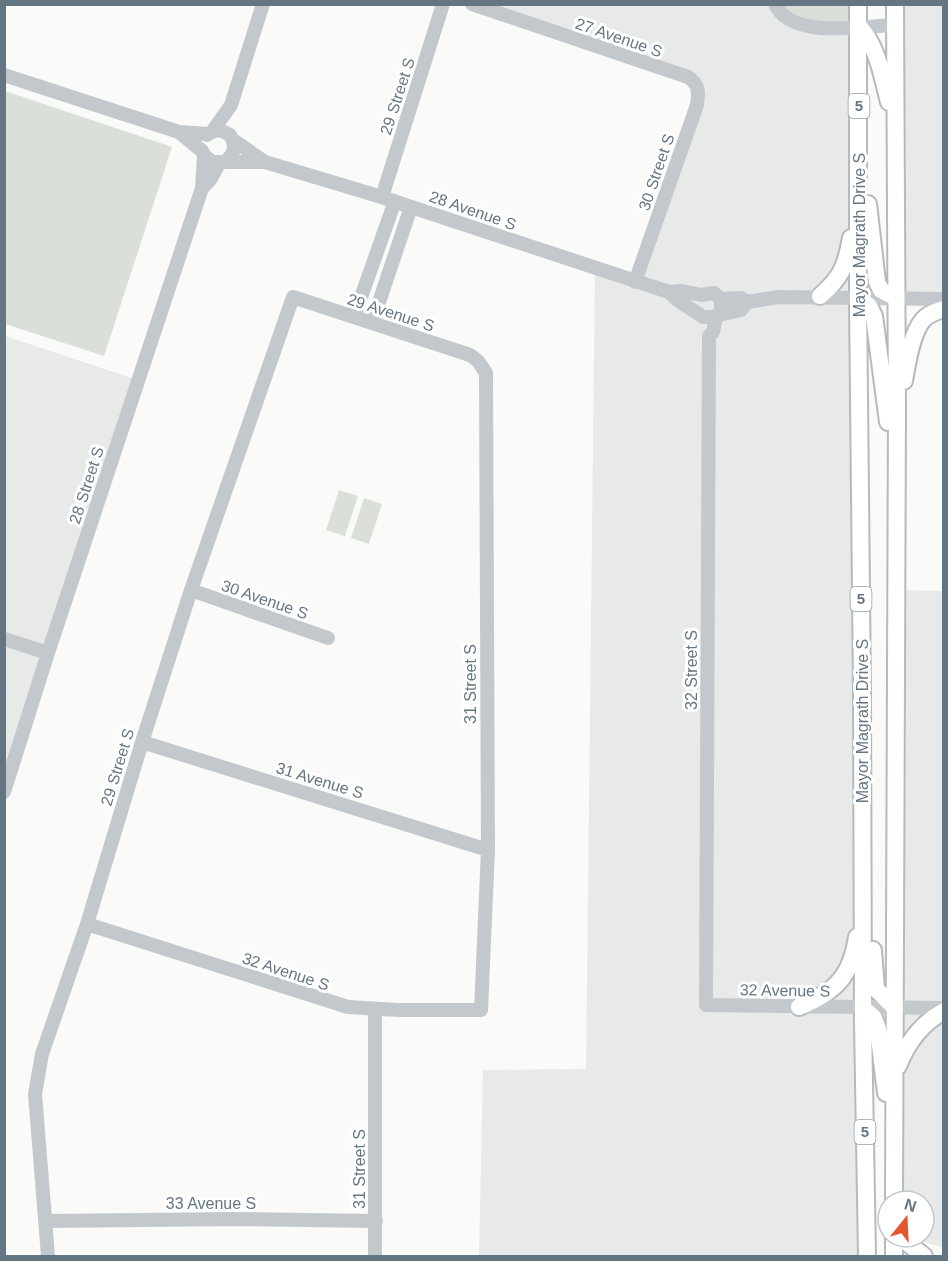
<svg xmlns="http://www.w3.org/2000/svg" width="948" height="1261" font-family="Arial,sans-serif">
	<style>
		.built { fill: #e8e9e9 }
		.green { fill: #dadfd7 }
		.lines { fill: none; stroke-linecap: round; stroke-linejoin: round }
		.major-casing { stroke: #b5babe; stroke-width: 20 }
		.minor { stroke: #c3c8cc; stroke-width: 14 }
		.major { stroke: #fff; stroke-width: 16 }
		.labels { text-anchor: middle; stroke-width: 6; stroke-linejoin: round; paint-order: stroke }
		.shield { fill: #fff; stroke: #939fa8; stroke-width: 1.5 }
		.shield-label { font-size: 15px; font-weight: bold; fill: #657683 }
		.street-label { font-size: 16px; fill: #657683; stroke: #fff }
	</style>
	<rect width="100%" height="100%" fill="#fafaf8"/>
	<path class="built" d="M472,5H775L859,26L867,1256H479L483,1070L586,1069L595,268L635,281L696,84Z
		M895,5H943V299L896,298Z
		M5,336L138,380L5,792Z
		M896,590L943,591V1248L911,1237H924V1201H894Z"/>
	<path class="green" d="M775,5H858L859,26L805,27Z
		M5,91L172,147L104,356L5,324Z
		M339,490L358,496L345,536L326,530Z
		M364,498L382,504L369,544L351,538Z"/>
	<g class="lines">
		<g class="major-casing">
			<path id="major" d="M858,4V298L862,690L863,1022L867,1256
				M859,26C878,48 882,75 889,102
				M868,204L877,282L881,290L896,298
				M820,296C841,278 846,266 851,238
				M858,298L869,306L874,316L888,422
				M904,381C907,364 912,328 926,317C931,313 937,311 944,309
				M873,950L876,989L895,1008
				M799,1007C835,992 851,977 857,937
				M863,1008L874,1018L878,1029L886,1093
				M898,1066C907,1043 922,1023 944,1011
				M894,1201L897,411L895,4
				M900,1237L924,1256
				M894,1256V1237"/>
		</g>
		<path class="minor" d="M472,4L688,77C699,84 699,93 697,105L635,282
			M775,4C791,40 863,26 895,25
			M4,75L179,132L207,134
			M179,132L202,151L204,155L212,162H265L375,195L669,292L681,291L701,295L714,293L721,299V311L716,317H703C692,309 679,303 669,292
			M212,132L231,105L263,4
			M207,135C215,128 222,130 230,135C236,145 235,153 227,160
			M233,140L265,162
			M202,188L210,180L220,162
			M382,197L443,4
			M721,299L741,298L747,302L779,297L944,299
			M719,315L741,310L747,302
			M354,317L395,201
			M716,317L713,332L709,336L706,1005L944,1008
			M372,323L411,207
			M191,590L328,638
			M4,639L48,653
			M142,742L488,850
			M4,792L48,653L202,188L204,155
			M375,1010V1256
			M45,1221L238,1219L376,1221
			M48,1256L35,1094L42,1054L87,924L142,742L191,590L293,297L470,355L478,361L486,373L488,850L481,1010H399L348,1007L87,924"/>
		<use href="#major" class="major"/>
	</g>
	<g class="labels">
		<g class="shield">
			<rect x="848.5" y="94" width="21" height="24" rx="4.5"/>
			<rect x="850.5" y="587" width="21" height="24" rx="4.5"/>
			<rect x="854.5" y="1120" width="21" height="24" rx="4.5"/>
		</g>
		<g class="shield-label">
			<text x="859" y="111">5</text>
			<text x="861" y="604">5</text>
			<text x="865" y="1137">5</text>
		</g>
		<g class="street-label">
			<text transform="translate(619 37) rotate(19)" y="6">27 Avenue S</text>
			<text transform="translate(397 96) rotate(-72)" y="6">29 Street S</text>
			<text transform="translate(656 172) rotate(-71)" y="6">30 Street S</text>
			<text transform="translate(473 210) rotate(19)" y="6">28 Avenue S</text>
			<text transform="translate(859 235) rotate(-90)" y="6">Mayor Magrath Drive S</text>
			<text transform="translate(391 312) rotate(18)" y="6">29 Avenue S</text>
			<text transform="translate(86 485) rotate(-72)" y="6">28 Street S</text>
			<text transform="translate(265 599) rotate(19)" y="6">30 Avenue S</text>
			<text transform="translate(691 670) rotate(-90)" y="6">32 Street S</text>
			<text transform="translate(470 684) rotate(-90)" y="6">31 Street S</text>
			<text transform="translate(862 721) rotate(-90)" y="6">Mayor Magrath Drive S</text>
			<text transform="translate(117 767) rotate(-73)" y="6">29 Street S</text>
			<text transform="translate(320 780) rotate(17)" y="6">31 Avenue S</text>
			<text transform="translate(286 971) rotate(18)" y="6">32 Avenue S</text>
			<text transform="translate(785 990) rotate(1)" y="6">32 Avenue S</text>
			<text transform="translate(359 1169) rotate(-90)" y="6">31 Street S</text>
			<text x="211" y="1209">33 Avenue S</text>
		</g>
	</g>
	<rect width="948" height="1261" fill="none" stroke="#657683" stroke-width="12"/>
	<g transform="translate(906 1219) rotate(18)"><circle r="28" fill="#ffffff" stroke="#c1c8cd" stroke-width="1.5"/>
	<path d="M0-4.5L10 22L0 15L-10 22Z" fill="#e4572e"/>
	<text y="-9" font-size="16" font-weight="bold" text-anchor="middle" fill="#657683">N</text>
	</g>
</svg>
